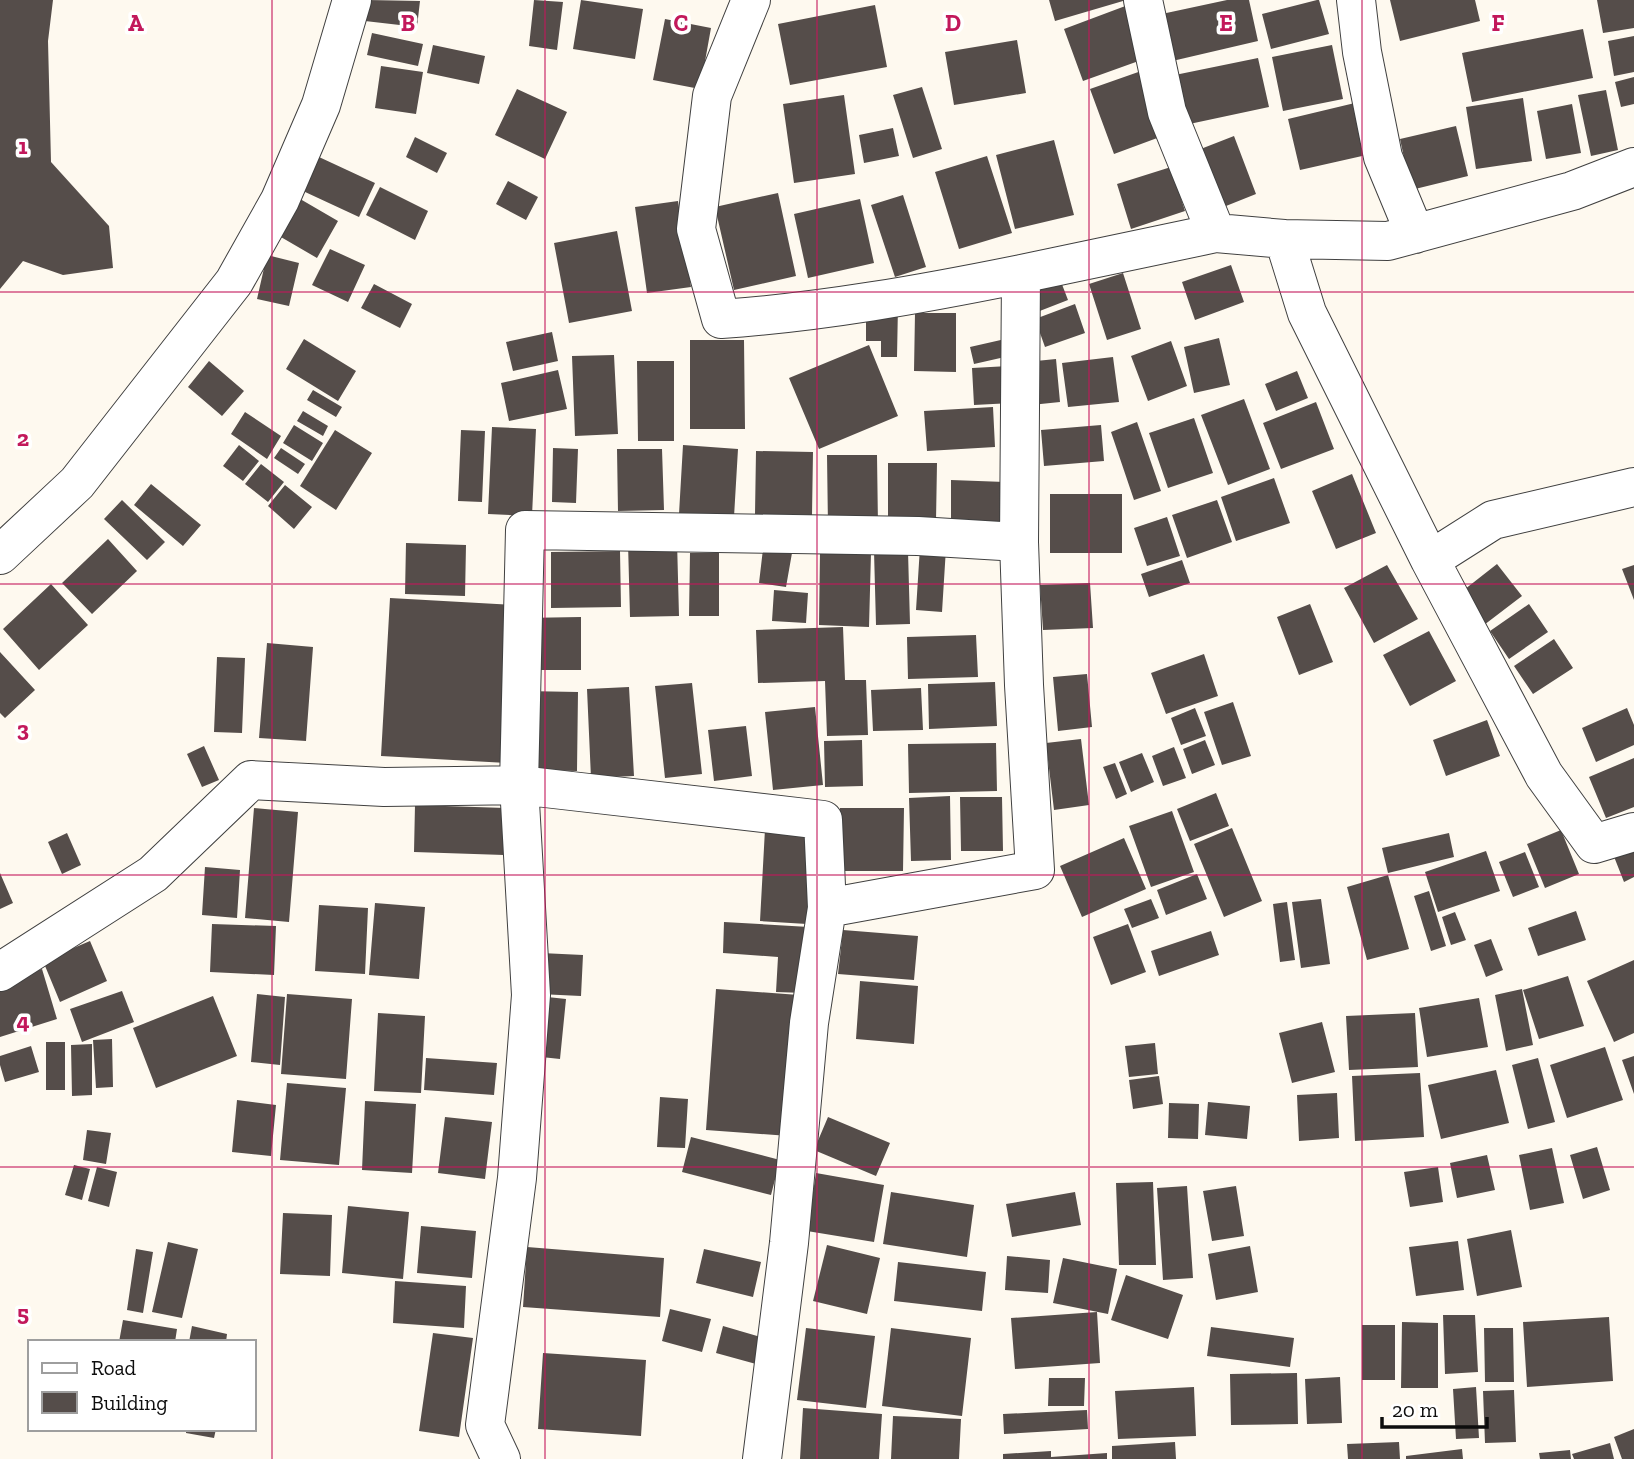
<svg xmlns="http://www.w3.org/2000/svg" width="1634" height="1459" font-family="'Zilla Slab',serif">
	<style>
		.building { fill: #554d4a }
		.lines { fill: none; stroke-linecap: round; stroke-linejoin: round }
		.minor-casing { stroke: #404040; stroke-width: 40 }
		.minor { stroke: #fff; stroke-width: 38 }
		.grid { fill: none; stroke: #c2185b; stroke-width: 2; stroke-opacity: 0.55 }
		.grid-label { font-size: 23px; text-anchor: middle; font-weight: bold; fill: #c2185b; stroke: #fff; stroke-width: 7; stroke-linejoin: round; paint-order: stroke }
	</style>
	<rect width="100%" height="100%" fill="#fef9ef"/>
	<path class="building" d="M0,0H53L48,41L51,162L109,226L113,268L63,275L23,261L0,289Z
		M368,0L420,1L417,27L365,21Z
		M534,0L563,2L557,50L529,46Z
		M581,0L643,9L635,59L573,49Z
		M1049,0H1123V1L1055,21Z
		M1227,0H1249L1258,41L1168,62L1157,15Z
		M1317,0H1319L1329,34L1271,49L1262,14Z
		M1390,0H1475L1480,21L1400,41Z
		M1597,0H1634V28L1603,33Z
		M875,5L887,67L790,85L778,24Z
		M1128,5L1147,58L1083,81L1064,29Z
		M665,19L711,28L700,89L653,80Z
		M1583,29L1593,78L1472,102L1462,53Z
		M372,33L423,44L418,66L367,55Z
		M1634,36V72L1614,76L1608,41Z
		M1017,40L1026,93L954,105L945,52Z
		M433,45L485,56L479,84L427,73Z
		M1332,45L1343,99L1283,111L1272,57Z
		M1258,58L1269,107L1180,126L1170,76Z
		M381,66L423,72L416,114L375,108Z
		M1144,70L1168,134L1114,154L1090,89Z
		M1634,77V104L1621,107L1615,82Z
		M922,87L942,149L913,158L893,95Z
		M517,89L567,112L545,159L495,135Z
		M1606,90L1618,150L1591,156L1578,95Z
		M844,95L855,174L794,183L783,104Z
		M1523,98L1532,161L1476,169L1466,107Z
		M1359,102L1371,154L1300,170L1288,119Z
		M1572,104L1581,153L1546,159L1537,111Z
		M1456,126L1468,176L1411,190L1400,139Z
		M893,128L899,156L864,163L859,135Z
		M1234,136L1256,194L1216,210L1193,152Z
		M415,137L447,153L437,173L406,157Z
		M1054,140L1074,215L1015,229L996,155Z
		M987,156L1012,233L959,249L935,172Z
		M319,157L375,183L359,217L303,191Z
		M1171,167L1185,211L1131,229L1117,184Z
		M508,181L538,197L526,220L496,204Z
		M380,187L428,211L415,240L366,215Z
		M778,193L796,276L734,290L715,207Z
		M903,195L926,267L895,277L871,205Z
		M295,196L338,221L317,258L274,233Z
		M860,199L874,263L808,278L794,214Z
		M678,201L691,287L647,293L635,207Z
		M617,231L632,311L569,323L554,243Z
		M330,249L365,265L348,302L312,285Z
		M267,255L299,263L289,306L257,299Z
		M1231,265L1244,302L1195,320L1182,282Z
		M1123,273L1141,329L1107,340L1089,284Z
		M1058,274L1068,300L1032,314L1022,288Z
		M374,284L412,304L400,328L361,308Z
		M1075,304L1085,333L1045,347L1035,319Z
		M866,305H898L897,357H881V341H866Z
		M915,313H956V372L914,371Z
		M552,332L558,361L513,371L506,342Z
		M1014,337L1018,354L974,364L970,347Z
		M1219,338L1230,385L1194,393L1184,347Z
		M304,339L356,371L338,401L286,369Z
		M690,340H744L745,429H690Z
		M1171,341L1187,386L1148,401L1131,356Z
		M869,345L898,416L819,449L789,378Z
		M614,355L618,434L575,436L572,356Z
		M1113,357L1119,402L1068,407L1062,363Z
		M1056,359L1060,402L1031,405L1026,362Z
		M209,361L244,391L222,416L188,387Z
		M637,361H674V441H638Z
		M1009,366L1012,403L974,405L972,368Z
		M558,370L567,409L509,421L501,383Z
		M1297,371L1308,398L1276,411L1265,384Z
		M313,390L342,407L336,417L307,400Z
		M1244,399L1270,469L1228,485L1201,415Z
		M1316,402L1334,449L1281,469L1263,423Z
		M993,407L995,447L927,451L924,411Z
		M303,411L328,426L323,436L297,421Z
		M245,412L281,436L267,459L231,434Z
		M1194,418L1213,473L1168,488L1149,433Z
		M1137,422L1161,491L1134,500L1111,432Z
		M294,425L323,443L312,461L283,443Z
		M1101,425L1104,461L1044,466L1041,430Z
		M492,427L536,429L532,516L488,514Z
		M335,430L372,453L336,510L300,486Z
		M461,430L485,431L482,502L458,501Z
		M239,445L259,461L243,481L223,466Z
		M683,445L738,449L734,517L679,514Z
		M281,448L305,464L298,474L274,458Z
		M553,448L578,449L576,503L552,502Z
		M617,449H662L664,510L618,511Z
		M756,451L813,452L812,515L755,514Z
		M827,455H877L878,526L828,527Z
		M888,463H937L936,521H888Z
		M261,464L284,482L268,502L245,484Z
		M1352,474L1376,533L1336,549L1312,491Z
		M1274,478L1290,523L1236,541L1221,497Z
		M951,480L1005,482L1004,527L951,526Z
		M151,484L201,525L183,546L134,505Z
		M285,485L312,507L294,529L268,506Z
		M1050,494H1122V553H1050Z
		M122,500L165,542L147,560L104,519Z
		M1217,500L1232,542L1187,558L1172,515Z
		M1167,517L1180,556L1147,566L1134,528Z
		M108,539L137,571L92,614L62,583Z
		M677,541L679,616L630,617L628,543Z
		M406,543L466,545L465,596L405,594Z
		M920,547L946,548L942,612L916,610Z
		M763,549L792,553L786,587L759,583Z
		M620,551L621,607L551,608V552Z
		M820,551L871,553L869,627L819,625Z
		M874,551H908L910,624L876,625Z
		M690,553H719V616H689Z
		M1182,560L1190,583L1149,597L1141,574Z
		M1497,564L1522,596L1484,625L1460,593Z
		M1387,565L1418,619L1374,643L1344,588Z
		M1634,565V600L1622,569Z
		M1090,583L1093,628L1043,630L1040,585Z
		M51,584L88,625L39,670L3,629Z
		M774,590L808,593L806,623L772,621Z
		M390,598L516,605L507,763L381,756Z
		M1310,604L1333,662L1299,675L1277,617Z
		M1529,604L1548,632L1509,659L1490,631Z
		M581,617V670H524L523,618Z
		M843,627L845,680H866L868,735L827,736L825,681L758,683L756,630Z
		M1429,631L1456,681L1410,706L1383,655Z
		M976,635L978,677L908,679L907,637Z
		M1554,639L1573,668L1533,694L1514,666Z
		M267,643L313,647L306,741L259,738Z
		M0,652L35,690L5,718L0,713Z
		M1204,654L1218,696L1166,714L1151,673Z
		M217,657L245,658L242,733L214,732Z
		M1087,674L1092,727L1058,731L1053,677Z
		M995,682L997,726L929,729L928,684Z
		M692,683L702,774L665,778L655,686Z
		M629,687L634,776L591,778L587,689Z
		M921,688L923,730L873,731L871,690Z
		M525,691L578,692L577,771L524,770Z
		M1233,702L1251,756L1222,765L1204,712Z
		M815,707L823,785L773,790L765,712Z
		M1195,708L1206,736L1181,745L1171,718Z
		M1627,708L1634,725V745L1596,762L1582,728Z
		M1487,720L1500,756L1446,776L1433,740Z
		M746,726L752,776L714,781L708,730Z
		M1081,739L1089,805L1054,810L1046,743Z
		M862,740L863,786L825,787L824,741Z
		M1205,740L1215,765L1192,774L1183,749Z
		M996,743L997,791L909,793L908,744Z
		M204,746L219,780L202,787L187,754Z
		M1174,747L1186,778L1163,786L1152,756Z
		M1142,753L1154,782L1131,792L1119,762Z
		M1634,758V807L1606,818L1589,777Z
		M1115,763L1127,794L1116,799L1103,767Z
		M1216,793L1229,826L1190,841L1177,809Z
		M950,796L951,860L911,861L909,798Z
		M960,797H1002L1003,851H961Z
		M415,805L505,808L504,855L414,852Z
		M254,808L298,812L289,922L245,918Z
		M840,808H904L903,871H840Z
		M1172,811L1194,872L1151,887L1129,826Z
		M1232,828L1262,901L1224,917L1194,844Z
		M765,829L812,831L807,924L760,921Z
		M1561,830L1579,874L1545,888L1527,844Z
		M67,833L81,865L62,874L48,842Z
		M1449,833L1454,857L1388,873L1382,848Z
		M1124,838L1146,889L1082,917L1060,866Z
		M1634,840V877L1624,882L1611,849Z
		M1486,851L1500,891L1438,912L1425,872Z
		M1525,852L1539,887L1513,897L1499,862Z
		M205,867L240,870L237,918L202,915Z
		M0,873L13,903L0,909Z
		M1197,874L1207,899L1166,915L1157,890Z
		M1388,875L1409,949L1367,960L1347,887Z
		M1429,891L1446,946L1431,951L1414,896Z
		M1151,899L1159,918L1132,928L1124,909Z
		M1321,899L1330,964L1301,968L1292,902Z
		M1287,902L1295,960L1280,962L1273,904Z
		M375,903L425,907L419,979L369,975Z
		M319,905L368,908L365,974L315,971Z
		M1576,911L1586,940L1538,956L1528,928Z
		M1455,912L1466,940L1451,945L1442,917Z
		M724,922L809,927L805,993L776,992L778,957L723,953Z
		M212,924L276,926L274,975L210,972Z
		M1128,924L1146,972L1111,985L1093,937Z
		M843,930L918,936L914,980L838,974Z
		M1211,931L1219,955L1159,976L1151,951Z
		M1491,939L1503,970L1486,977L1474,945Z
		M90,941L107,981L60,1002L43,961Z
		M541,953L583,955L581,996L539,994Z
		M1634,960V1033L1614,1042L1587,981Z
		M42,969L57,1019L0,1037V982Z
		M1568,976L1584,1026L1539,1039L1523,990Z
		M860,981L918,986L914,1044L856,1039Z
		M716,989L799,995L789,1136L706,1130Z
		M1522,989L1533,1045L1506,1051L1495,995Z
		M122,991L134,1022L82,1042L70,1009Z
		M257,994L285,997L280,1065L251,1062Z
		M287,994L352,999L346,1079L281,1074Z
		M213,996L237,1056L156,1088L133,1028Z
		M538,996L566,999L560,1059L532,1056Z
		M1479,998L1488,1047L1427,1057L1419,1008Z
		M378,1013L425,1016L421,1093L374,1091Z
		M1415,1013L1418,1067L1349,1070L1346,1016Z
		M1322,1022L1335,1072L1292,1083L1279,1033Z
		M112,1039L113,1087L96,1088L93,1040Z
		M46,1042H65V1090H46Z
		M1155,1043L1158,1074L1129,1077L1125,1046Z
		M92,1044V1095L72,1096L71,1045Z
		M31,1046L39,1072L5,1082L0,1065V1056Z
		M1605,1047L1623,1100L1567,1118L1550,1065Z
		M1634,1056V1094L1622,1060Z
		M426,1058L497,1063L494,1095L424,1090Z
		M1538,1058L1555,1122L1528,1129L1512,1065Z
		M1496,1070L1509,1123L1441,1139L1428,1085Z
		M1420,1073L1424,1137L1355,1141L1352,1076Z
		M1159,1076L1163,1104L1133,1109L1129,1080Z
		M287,1083L346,1088L339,1165L280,1160Z
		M1337,1093L1339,1138L1299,1141L1297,1095Z
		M660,1097L688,1099L685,1148L657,1147Z
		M237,1100L276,1105L271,1156L232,1152Z
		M365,1101L416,1104L412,1173L362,1170Z
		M1208,1102L1250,1106L1247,1139L1205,1135Z
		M1169,1103L1199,1104L1198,1139L1168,1138Z
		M445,1117L492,1122L485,1179L438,1173Z
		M828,1117L890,1143L876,1176L814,1150Z
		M87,1130L111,1133L106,1164L83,1160Z
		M691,1137L780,1160L771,1195L682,1172Z
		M1597,1147L1610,1190L1583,1199L1570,1155Z
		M1552,1148L1564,1203L1530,1210L1519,1155Z
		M1487,1155L1495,1190L1457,1198L1450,1163Z
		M74,1165L90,1169L82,1200L65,1195Z
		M97,1167L117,1172L109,1207L88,1201Z
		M1438,1167L1443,1202L1410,1207L1404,1172Z
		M816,1173L884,1185L874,1242L807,1231Z
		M1153,1182L1156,1265H1119L1116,1183Z
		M1187,1186L1193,1278L1163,1280L1157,1188Z
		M1236,1186L1244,1236L1212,1241L1203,1191Z
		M891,1192L974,1205L967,1257L883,1244Z
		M1075,1192L1081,1225L1012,1237L1006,1204Z
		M348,1206L409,1212L403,1279L342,1273Z
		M283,1213L332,1215L330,1276L280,1274Z
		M421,1226L476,1231L472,1278L417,1273Z
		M1511,1230L1522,1287L1477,1296L1467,1239Z
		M1458,1241L1464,1290L1416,1296L1409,1247Z
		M168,1242L198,1249L182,1318L152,1312Z
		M827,1245L880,1258L867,1314L813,1301Z
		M1250,1246L1258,1292L1216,1300L1208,1254Z
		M527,1247L664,1258L660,1317L523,1307Z
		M136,1249L153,1252L143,1313L127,1310Z
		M704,1249L761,1262L753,1297L696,1283Z
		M1007,1256L1050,1260L1048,1293L1005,1290Z
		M1063,1258L1117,1269L1108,1314L1053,1303Z
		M898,1262L986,1272L982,1311L894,1301Z
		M1126,1275L1183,1295L1168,1339L1111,1320Z
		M395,1281L466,1286L464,1328L393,1323Z
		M670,1309L711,1319L702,1352L662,1341Z
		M1097,1312L1100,1363L1015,1369L1011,1318Z
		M1443,1315H1475L1478,1372L1445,1374Z
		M1609,1317L1613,1381L1527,1387L1523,1322Z
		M123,1320L177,1329L175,1342H119Z
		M1402,1322L1438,1323V1388H1401Z
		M1362,1325H1395V1380H1362Z
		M192,1326L227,1334L226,1342H189Z
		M723,1326L764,1338L756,1364L716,1353Z
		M1211,1327L1294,1338L1290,1367L1207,1356Z
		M806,1328L875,1336L866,1408L797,1400Z
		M891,1328L971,1338L962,1416L882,1406Z
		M1484,1328H1513L1514,1382H1485Z
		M433,1333L473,1338L459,1437L419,1431Z
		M543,1353L646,1360L641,1436L538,1429Z
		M1297,1373L1298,1424L1231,1425L1230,1374Z
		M1340,1377L1342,1423L1307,1424L1305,1379Z
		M1049,1378H1085L1084,1406H1048Z
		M1194,1387L1196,1436L1118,1439L1115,1391Z
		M1476,1387L1479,1438L1456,1439L1453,1389Z
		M1514,1390L1516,1442L1485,1443L1483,1391Z
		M803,1408L882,1414L879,1459H800Z
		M1087,1410L1088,1429L1004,1434L1003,1414Z
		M893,1416L961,1419L959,1459H891Z
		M186,1429H216L214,1438L186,1433Z
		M1634,1429V1459H1622L1614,1437Z
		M1175,1442L1176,1459H1112V1446Z
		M1399,1442L1400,1459H1348L1347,1444Z
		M1610,1443L1614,1459H1574L1572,1454Z
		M1462,1449L1463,1459H1406V1456Z
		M1570,1450L1571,1459H1540L1539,1453Z
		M1051,1451V1457L1107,1453V1459H1003V1454Z"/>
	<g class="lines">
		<g class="minor-casing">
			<path id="minor" d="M751,0L712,96L696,229L721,319C822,312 922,294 1021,274
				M1143,0L1167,112L1216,233
				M1356,0L1362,52L1383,157L1415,234
				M1284,239L1307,313L1430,560L1493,520L1634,487
				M0,555L77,483L234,282L280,200L321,105L352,0
				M1430,560L1544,775L1594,844L1634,832
				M827,908L1035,870L1024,685L1019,542
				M0,972L153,874L251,780L384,787L519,785L525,530L918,536L1019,542L1021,274L1216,233L1284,239L1388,241L1572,191L1634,167
				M501,1459L485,1425L517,1178L531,995L519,785L823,820L827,908L809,1023L789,1243L762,1459"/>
		</g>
		<use href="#minor" class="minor"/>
	</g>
	<path class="grid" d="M272,0V1459M545,0V1459M817,0V1459M1089,0V1459M1362,0V1459M0,292H1634M0,584H1634M0,875H1634M0,1167H1634"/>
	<g class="grid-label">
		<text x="136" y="31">A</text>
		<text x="408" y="31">B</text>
		<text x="681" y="31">C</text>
		<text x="953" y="31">D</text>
		<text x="1226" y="31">E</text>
		<text x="1498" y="31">F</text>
		<text x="23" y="154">1</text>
		<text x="23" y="446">2</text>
		<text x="23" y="737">3</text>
		<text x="23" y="1029">4</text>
		<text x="23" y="1321">5</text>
	</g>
	<rect x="28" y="1340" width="228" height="91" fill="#ffffff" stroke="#9e9e9e" stroke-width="2"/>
	<rect x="42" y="1363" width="35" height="10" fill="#ffffff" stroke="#9e9e9e" stroke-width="2"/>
	<text x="91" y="1375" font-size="21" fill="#0d0d0d">Road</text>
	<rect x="42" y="1392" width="35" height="21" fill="#554d4a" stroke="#9e9e9e" stroke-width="2"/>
	<text x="91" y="1410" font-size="21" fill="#0d0d0d">Building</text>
	<path d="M1382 1417v10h105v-10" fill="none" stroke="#0d0d0d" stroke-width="3.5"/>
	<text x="1392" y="1417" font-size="21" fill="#0d0d0d" stroke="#ffffff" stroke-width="5" paint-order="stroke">20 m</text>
</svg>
